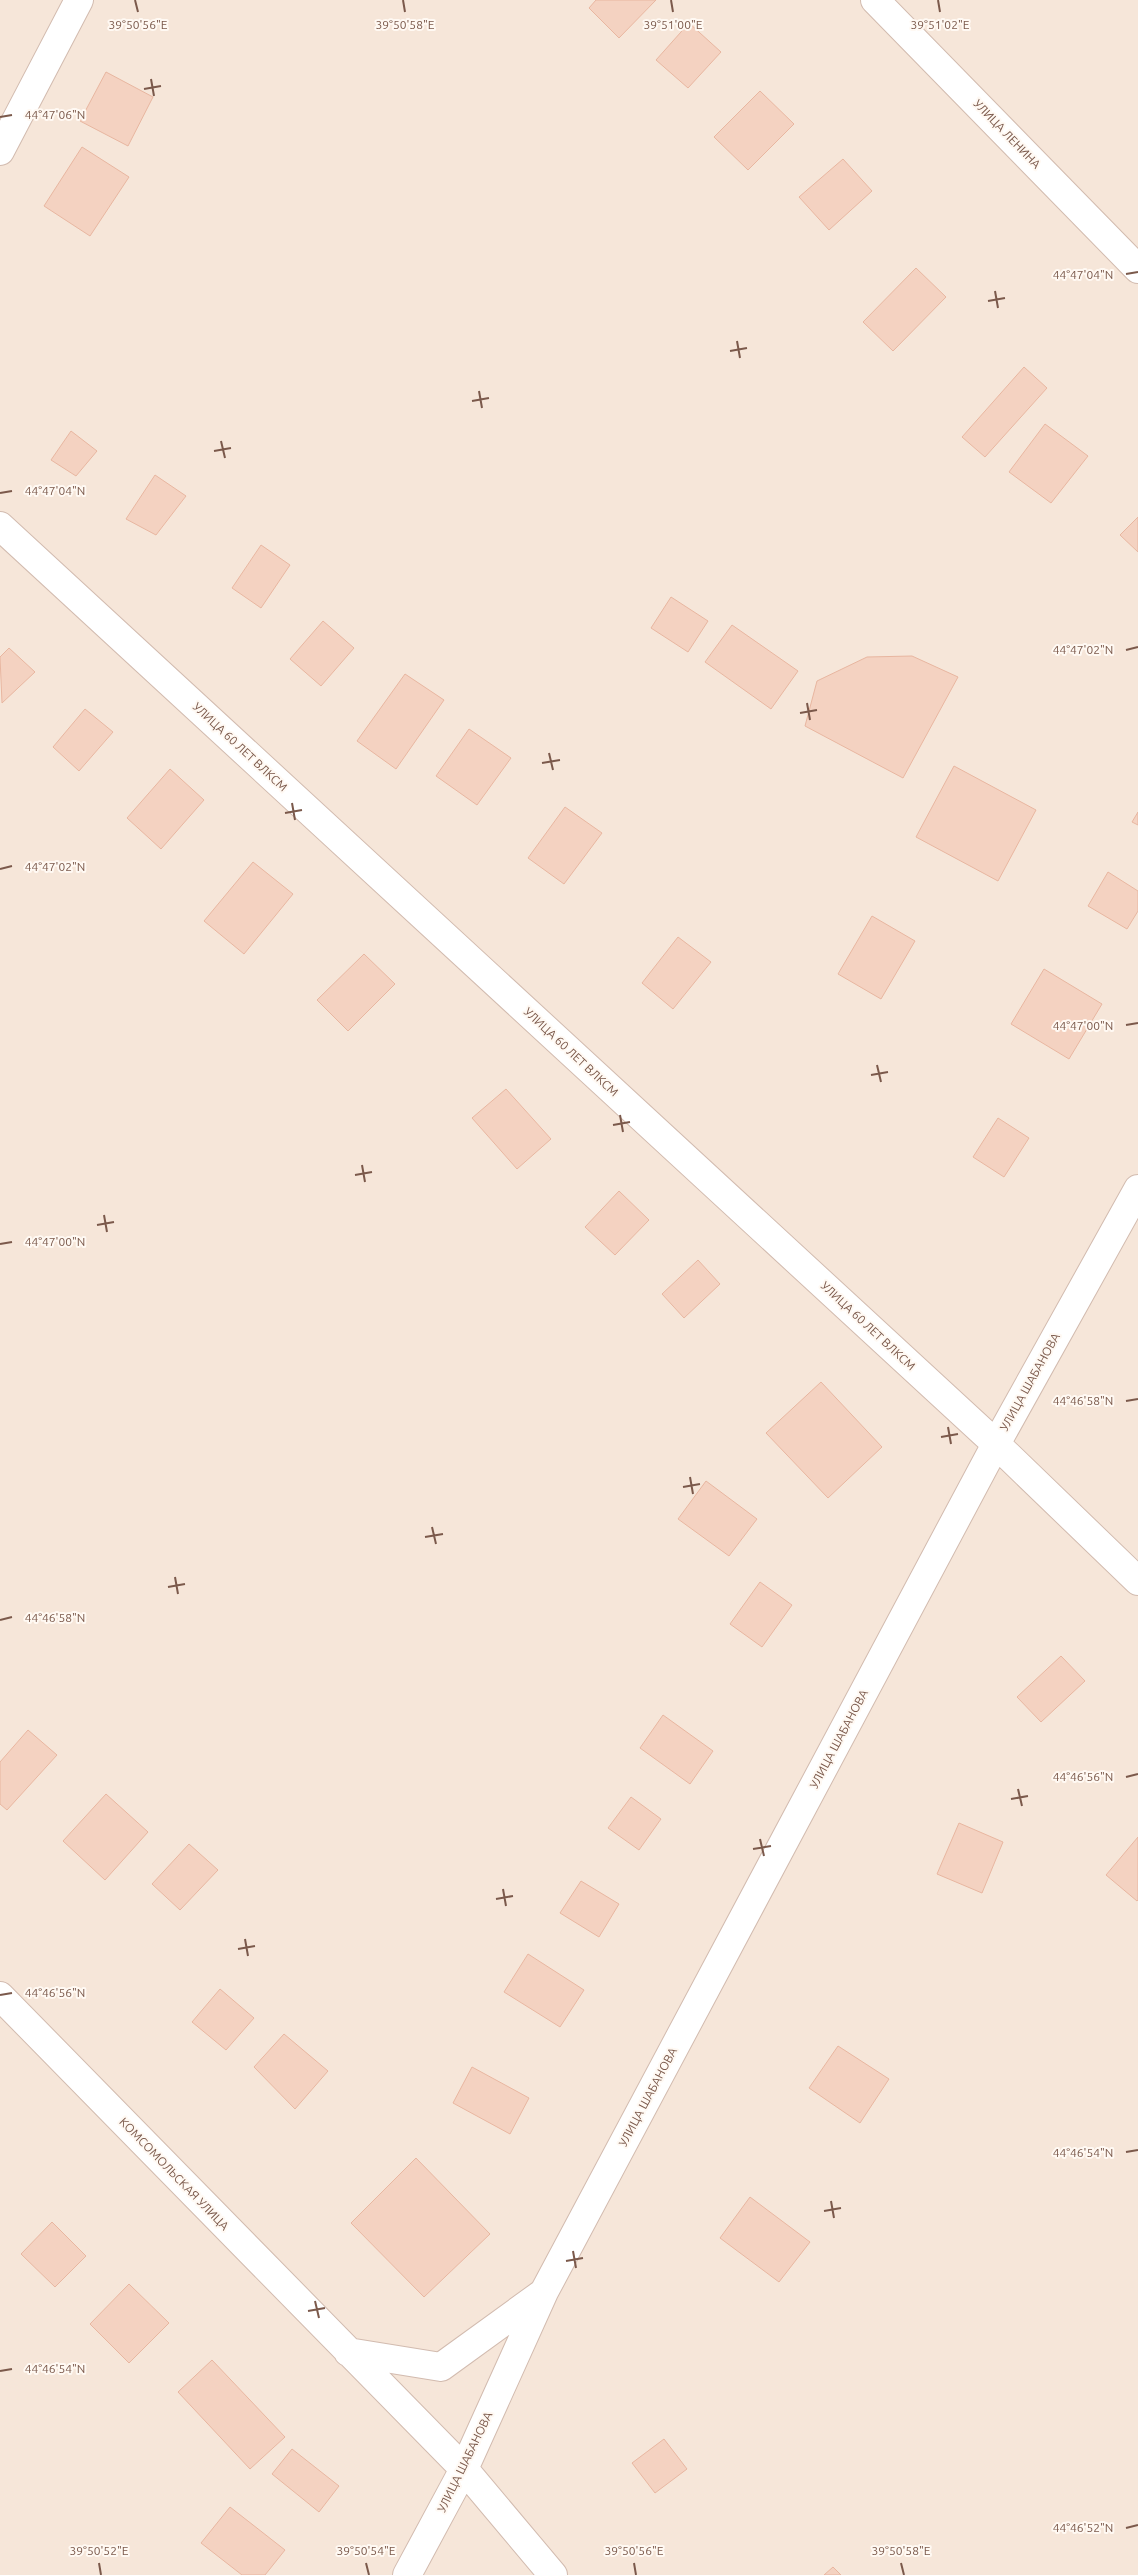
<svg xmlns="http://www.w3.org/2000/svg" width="1138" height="2575" font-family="Ubuntu,sans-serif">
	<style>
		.residential { fill: #f6e6d9 }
		.building { fill: #f4d2c1; stroke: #e8b6a0 }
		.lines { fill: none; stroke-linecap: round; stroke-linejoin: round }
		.minor-casing { stroke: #d2bbaf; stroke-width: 30 }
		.minor { stroke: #fff; stroke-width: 28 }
		.ticks { fill: none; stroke: #7b594b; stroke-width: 2 }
		.labels { text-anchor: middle; stroke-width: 4; stroke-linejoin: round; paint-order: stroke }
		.street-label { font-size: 12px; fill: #7b594b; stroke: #fff9f3 }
		.ticks-label { font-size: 12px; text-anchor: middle; fill: #7b594b; stroke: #fff9f3; stroke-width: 4; stroke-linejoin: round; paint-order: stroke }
	</style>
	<rect width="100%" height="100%" fill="#fef5eb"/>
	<path class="residential" d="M0,0H1138V2575H0Z"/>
	<path class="building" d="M596,0H656L619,38L589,8Z
		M689,23L721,52L688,88L656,60Z
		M106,72L153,97L128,146L80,121Z
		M760,91L794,124L748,170L714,137Z
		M82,147L129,177L90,236L44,206Z
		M843,159L872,191L829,230L799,197Z
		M916,268L946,297L893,351L863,322Z
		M1024,367L1047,388L985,457L962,437Z
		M1045,424L1088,456L1051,503L1009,472Z
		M71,431L97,451L76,476L51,460Z
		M155,475L186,496L156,535L126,519Z
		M1138,517V552L1120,535Z
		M261,545L290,565L261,608L232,588Z
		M671,597L708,621L688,652L651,628Z
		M323,621L354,648L321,686L290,659Z
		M732,625L798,671L771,709L705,662Z
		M9,648L35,672L2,703L0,657Z
		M912,656L958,677L903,778L805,726L817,681L867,657Z
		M405,674L444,700L396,769L357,741Z
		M85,709L113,732L79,771L53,747Z
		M469,729L511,758L477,805L436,776Z
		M954,766L1036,810L998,881L916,837Z
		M170,769L204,800L161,849L127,818Z
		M565,807L602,833L564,884L528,858Z
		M1138,812V825L1132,822Z
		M253,862L293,894L244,954L204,921Z
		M1108,872L1138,891V911L1127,929L1088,906Z
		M872,916L915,941L881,999L838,974Z
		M678,937L711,962L673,1009L642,983Z
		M364,954L395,984L348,1031L317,1000Z
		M1044,969L1102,1004L1069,1059L1011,1024Z
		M506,1089L551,1139L517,1169L472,1118Z
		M998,1118L1029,1138L1004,1177L973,1157Z
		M619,1191L649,1220L615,1255L585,1227Z
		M698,1260L720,1284L684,1318L662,1294Z
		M821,1382L882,1447L828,1498L766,1433Z
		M706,1481L757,1519L729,1556L678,1519Z
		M760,1582L792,1605L762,1647L730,1624Z
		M1061,1656L1085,1681L1041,1722L1017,1697Z
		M663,1715L713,1751L690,1784L640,1748Z
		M28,1730L57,1755L7,1810L0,1804V1762Z
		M106,1794L148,1832L105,1880L63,1841Z
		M631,1797L661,1819L639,1850L608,1828Z
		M959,1823L1003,1842L982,1893L937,1874Z
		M1138,1837V1900L1137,1901L1106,1875Z
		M189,1844L218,1870L180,1910L152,1884Z
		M581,1881L619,1904L599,1937L560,1913Z
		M528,1954L584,1990L560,2027L504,1992Z
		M220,1989L254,2018L226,2050L192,2022Z
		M284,2034L328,2071L295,2109L254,2067Z
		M838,2046L889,2079L860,2123L809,2088Z
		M472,2067L529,2098L510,2134L453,2103Z
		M416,2158L490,2234L424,2297L351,2223Z
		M750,2197L810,2242L779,2282L720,2238Z
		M52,2222L86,2256L55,2287L21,2254Z
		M129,2284L169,2323L129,2363L90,2324Z
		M212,2360L285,2437L250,2469L178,2392Z
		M664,2439L687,2469L655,2493L632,2463Z
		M292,2449L339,2486L319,2512L272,2474Z
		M230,2507L285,2550L265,2575H242L201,2543Z
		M833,2567L841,2575H824Z"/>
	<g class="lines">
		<g class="minor-casing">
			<path id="minor" d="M875,0L1138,269
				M0,151L79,0
				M0,526L996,1444L1138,1581
				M0,1996L464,2469L553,2575
				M348,2352L441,2367L543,2293
				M407,2575L464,2469L544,2292L996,1444L1138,1189"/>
		</g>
		<use href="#minor" class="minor"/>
	</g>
	<path class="ticks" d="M135,0L138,12M403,0L405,12M671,0L673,12M938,0L940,12M151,79L154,96M144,89L161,86M0,117L12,115M1126,274L1138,272M995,291L998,308M988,301L1005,298M737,341L740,358M730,351L747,348M479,391L482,408M472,401L489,398M221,441L225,458M214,451L231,448M0,493L12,491M1126,650L1138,647M807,703L810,720M800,713L817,710M549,753L553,770M542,763L560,760M292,803L295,820M285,813L302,810M0,869L12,866M1126,1025L1138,1023M877,1065L881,1082M871,1075L888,1072M620,1115L623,1132M613,1125L630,1122M362,1165L365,1182M355,1175L372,1172M104,1215L107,1232M97,1225L114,1222M0,1244L12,1242M1126,1401L1138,1399M948,1427L951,1444M941,1437L958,1434M690,1477L693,1494M683,1487L700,1484M432,1527L436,1544M425,1537L443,1534M175,1577L178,1594M168,1587L185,1584M0,1620L12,1617M1126,1777L1138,1774M1018,1789L1022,1806M1011,1799L1028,1796M760,1839L764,1856M753,1849L771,1846M503,1889L506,1906M496,1899L513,1896M245,1939L248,1956M238,1949L255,1946M0,1995L12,1993M1126,2152L1138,2150M831,2201L834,2218M824,2211L841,2208M573,2251L576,2268M566,2261L583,2258M315,2301L319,2318M308,2311L325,2308M0,2371L12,2369M1126,2528L1138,2525M99,2563L101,2575M366,2563L369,2575M634,2563L636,2575M901,2563L904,2575"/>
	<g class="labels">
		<g class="street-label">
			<text transform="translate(1007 134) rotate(46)" y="4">УЛИЦА ЛЕНИНА</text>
			<text transform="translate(240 747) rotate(43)" y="4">УЛИЦА 60 ЛЕТ ВЛКСМ</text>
			<text transform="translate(571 1052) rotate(43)" y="4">УЛИЦА 60 ЛЕТ ВЛКСМ</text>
			<text transform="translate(868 1326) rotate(43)" y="4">УЛИЦА 60 ЛЕТ ВЛКСМ</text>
			<text transform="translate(1030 1382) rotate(-61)" y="4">УЛИЦА ШАБАНОВА</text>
			<text transform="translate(839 1739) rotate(-62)" y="4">УЛИЦА ШАБАНОВА</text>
			<text transform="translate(648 2097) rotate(-62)" y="4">УЛИЦА ШАБАНОВА</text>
			<text transform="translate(174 2174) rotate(46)" y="4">КОМСОМОЛЬСКАЯ УЛИЦА</text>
			<text transform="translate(465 2462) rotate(-64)" y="4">УЛИЦА ШАБАНОВА</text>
		</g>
	</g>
	<g class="ticks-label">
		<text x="138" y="29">39°50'56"E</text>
		<text x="405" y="29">39°50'58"E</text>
		<text x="673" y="29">39°51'00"E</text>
		<text x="940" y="29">39°51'02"E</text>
		<text x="55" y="119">44°47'06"N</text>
		<text x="1083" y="279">44°47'04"N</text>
		<text x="55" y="495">44°47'04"N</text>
		<text x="1083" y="654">44°47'02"N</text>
		<text x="55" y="871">44°47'02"N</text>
		<text x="1083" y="1030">44°47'00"N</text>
		<text x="55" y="1246">44°47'00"N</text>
		<text x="1083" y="1405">44°46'58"N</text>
		<text x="55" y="1622">44°46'58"N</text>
		<text x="1083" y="1781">44°46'56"N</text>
		<text x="55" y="1997">44°46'56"N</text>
		<text x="1083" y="2157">44°46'54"N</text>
		<text x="55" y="2373">44°46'54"N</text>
		<text x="1083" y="2532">44°46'52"N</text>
		<text x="99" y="2555">39°50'52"E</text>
		<text x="366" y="2555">39°50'54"E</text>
		<text x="634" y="2555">39°50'56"E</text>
		<text x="901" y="2555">39°50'58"E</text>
	</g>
</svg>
